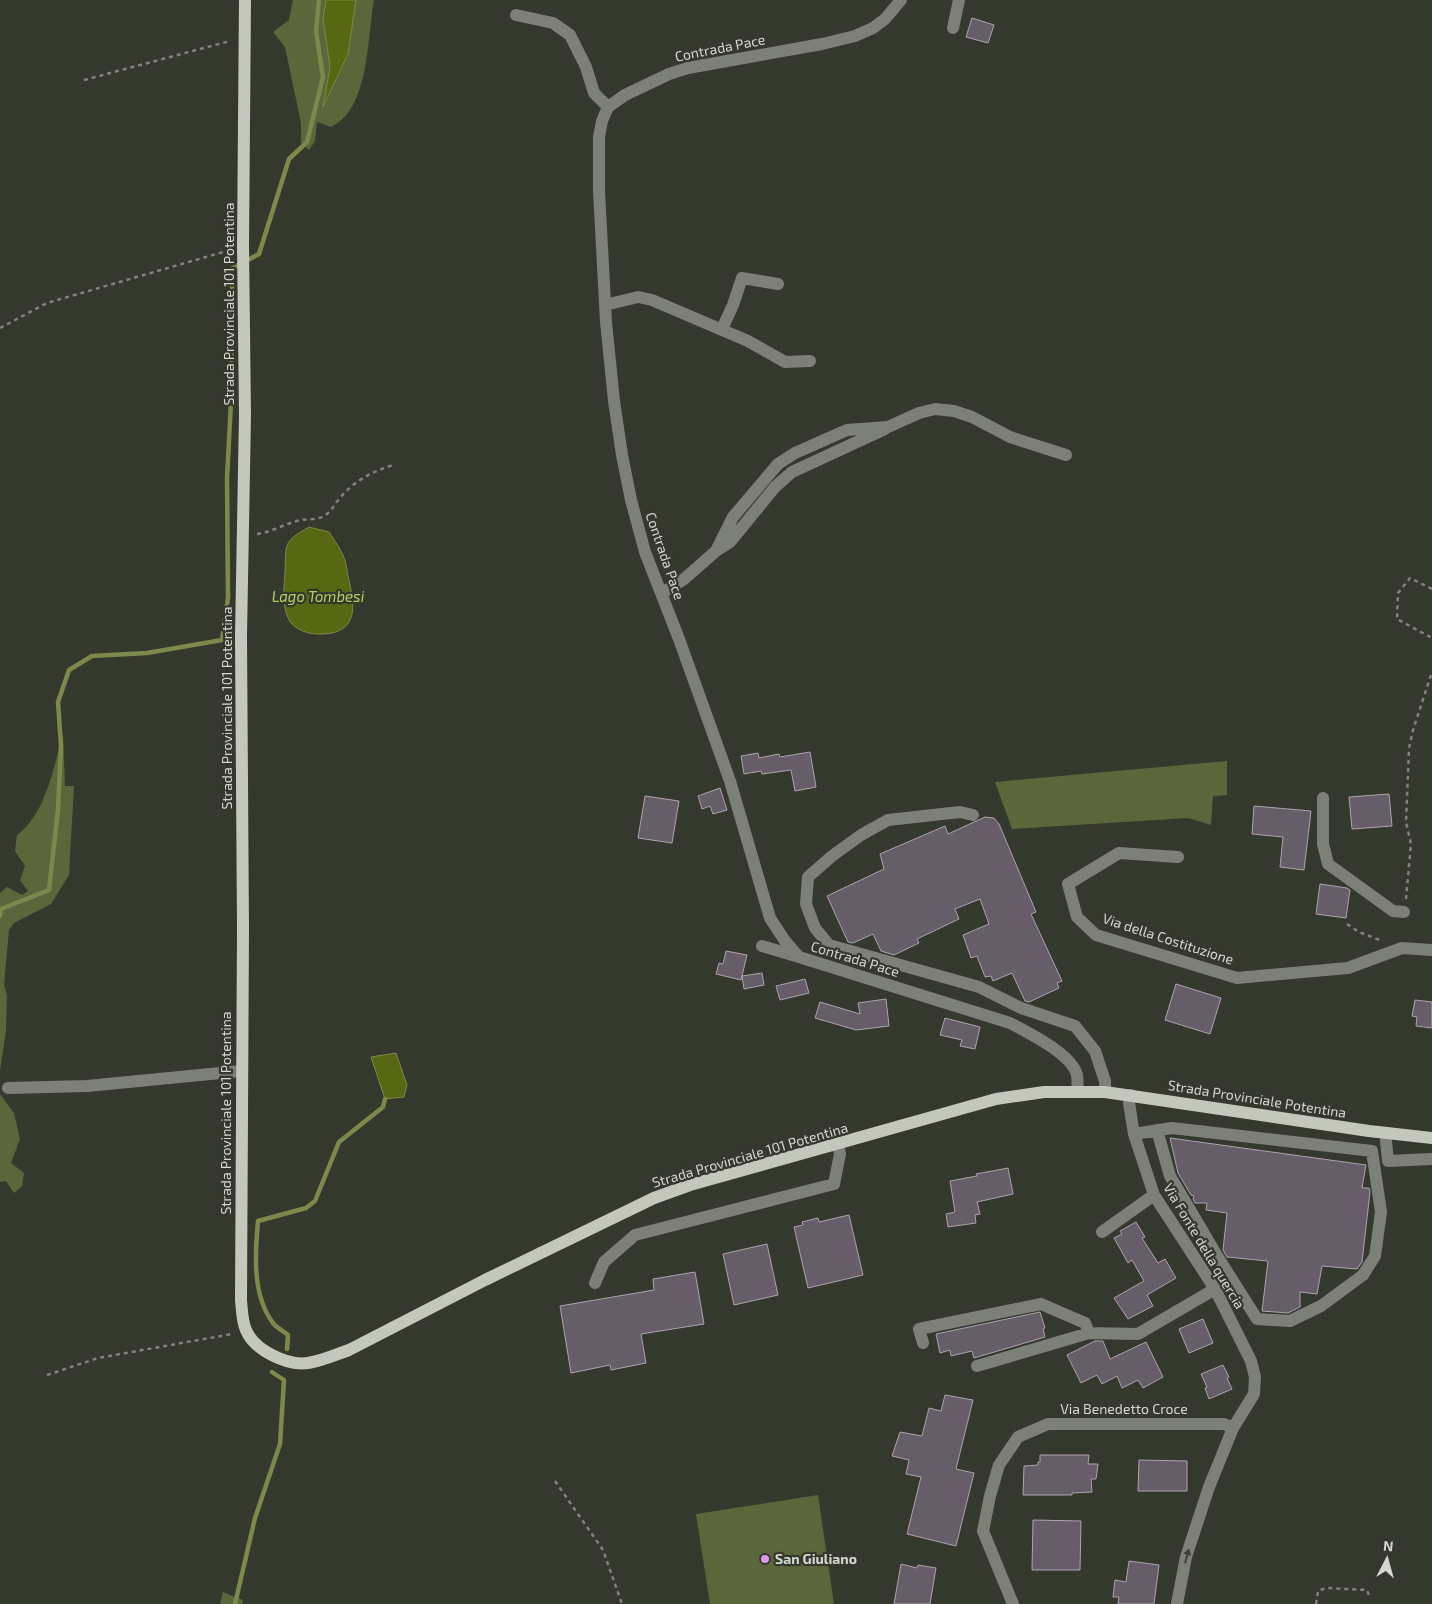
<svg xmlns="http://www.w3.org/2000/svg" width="1432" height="1604" font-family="'Exo 2',sans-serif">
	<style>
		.green { fill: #5b663b }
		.water { fill: #586812; stroke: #7d894b }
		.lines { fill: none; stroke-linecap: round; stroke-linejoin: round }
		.stream { stroke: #7d894b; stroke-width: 4.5 }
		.building { fill: #655d67; stroke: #ada4af }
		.path { stroke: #82847b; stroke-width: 2.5; stroke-dasharray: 4 4; stroke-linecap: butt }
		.minor { stroke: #7d7f79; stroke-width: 12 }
		.major { stroke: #c4c7bb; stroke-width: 12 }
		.oneway { fill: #3c3f35 }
		.poi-dot { fill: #df98f2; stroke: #35382d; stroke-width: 2 }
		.labels { text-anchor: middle; stroke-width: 4.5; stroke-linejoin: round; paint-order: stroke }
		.street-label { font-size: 14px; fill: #d4d6cf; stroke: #35382d }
		.poi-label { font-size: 14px; font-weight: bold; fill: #d4d6cf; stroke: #35382d; text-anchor: start }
		.water-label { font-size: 15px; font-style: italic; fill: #b5ce62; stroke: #35382d }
	</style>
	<rect width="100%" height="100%" fill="#35382d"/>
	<path class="green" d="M293,0H374C367,37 370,109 331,127L317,122L315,141L309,150L301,143V123L285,47L273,32L289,20Z
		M63,733L65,786H74L69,875L51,904L14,923L9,930L4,985L7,995L6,1031L0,1071V893L7,887L22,895L28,891L20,880L25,866L15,851L17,835C46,814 54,766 63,733Z
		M1227,761V795L1213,796L1211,825L1188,818L1012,829L995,782Z
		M0,1094L14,1113L20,1139L11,1163L24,1173L22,1186L14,1193L6,1181L0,1182Z
		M818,1495L834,1604H710L696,1514Z
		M223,1592L243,1600L242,1604H220Z"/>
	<path class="water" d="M326,0H356L348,54L323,107L330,67L323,19Z
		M309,527L329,532C334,540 341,549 344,558C347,565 347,573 349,581C355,606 358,632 324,634C313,635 300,632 292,624C281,611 284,588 285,572C286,543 283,542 309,527Z
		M396,1053L407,1085L404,1097L385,1099L371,1057Z"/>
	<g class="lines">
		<path class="stream" d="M0,916L1,909L49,890L58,809L61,746L58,702L69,670L92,656L147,653L222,640L228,598L227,478L231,402L232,283L225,272L259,254L289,159L307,142L323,77L316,31L319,0
			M287,1349L288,1335C283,1331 277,1328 273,1323C252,1295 255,1254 258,1221L306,1208L315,1201L339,1142L383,1107L385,1099
			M235,1604L255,1518L280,1444L284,1380L272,1372"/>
	</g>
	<path class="building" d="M972,18L994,25L988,43L966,37Z
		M810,752L816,787L795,791L791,770L762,774L761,771L744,774L741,756L758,753L759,758L779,754L780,757Z
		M720,788L727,810L713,814L710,806L702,809L698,796Z
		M1389,794L1392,826L1352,829L1349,797Z
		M645,796L679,801L672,843L638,838Z
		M1254,806L1311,811L1304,870L1280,867L1283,837L1252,834Z
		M985,817L994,818L999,824L1036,912L1031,914L1062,981L1057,983L1059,988L1029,1002L1025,1001L1012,973L993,981L991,976L985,977L977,956L971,958L963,935L989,924L980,899L955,909L959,919L917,939L919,943L894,955L881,951L873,934L853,943L848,942L827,896L884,869L880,854L945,826L948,834Z
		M1320,884L1347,888L1350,890L1346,918L1316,914Z
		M726,951L747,955L741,980L716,974L719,963L723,964Z
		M762,973L764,985L744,989L742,976Z
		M805,979L809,993L780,1000L776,986Z
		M1176,984L1221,998L1210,1034L1165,1020Z
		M886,999L889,1026L856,1030L815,1018L820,1002L860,1014L858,1003Z
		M1415,1000L1432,1002V1028L1416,1026L1417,1017L1412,1016Z
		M945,1018L980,1027L975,1049L960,1046L962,1040L940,1035Z
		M1170,1138L1366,1165L1362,1188H1369L1370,1192L1362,1262L1357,1269L1322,1266L1317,1294L1300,1292V1307L1288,1313L1262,1311L1268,1261L1227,1257L1223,1250L1227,1213L1206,1210L1207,1203H1195L1193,1199L1194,1196L1191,1195L1178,1173Z
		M1008,1168L1013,1194L977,1202L980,1214L975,1215L976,1223L948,1227L946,1214L955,1212L950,1181L977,1176L976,1174Z
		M849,1215L863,1275L808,1288L794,1227L803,1225L802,1222L818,1218L819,1222Z
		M1136,1222L1145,1237L1142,1238L1158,1263L1165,1259L1176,1278L1147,1295L1153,1306L1128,1319L1114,1298L1144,1281L1132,1260L1128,1263L1114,1238L1122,1234L1120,1231Z
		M767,1244L778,1295L734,1305L723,1254Z
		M695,1272L704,1324L641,1334L646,1363L611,1370L610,1365L571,1373L560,1306L654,1290L653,1279Z
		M1040,1312L1045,1328L1043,1329L1045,1337L974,1358L972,1351L951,1356L950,1350L940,1353L936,1334Z
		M1203,1319L1213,1343L1189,1353L1179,1329Z
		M1095,1341H1103L1110,1359L1146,1342L1163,1377L1143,1388L1138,1380L1122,1388L1117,1376L1102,1384L1097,1375L1081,1383L1067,1355Z
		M1223,1365L1229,1377L1227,1378L1232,1389L1209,1399L1205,1388L1207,1387L1201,1374Z
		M945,1395L973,1400L956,1469L974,1473L956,1546L907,1534L921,1477L906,1474L909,1460L892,1456L900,1432L922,1436L929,1408L941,1411Z
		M1040,1455H1089L1088,1464H1098L1096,1479H1091L1092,1492L1072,1493V1495H1023L1024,1466L1038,1465V1462H1040Z
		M1139,1460L1187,1461V1491H1138Z
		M1033,1520L1081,1521L1080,1570H1032Z
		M1129,1561L1159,1565L1154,1604H1118L1119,1597H1113L1115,1580L1126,1582Z
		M901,1564L917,1568L918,1565L936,1568L930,1604H894Z"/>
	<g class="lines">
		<path class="path" d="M84,80L230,41
			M0,328L47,303L230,250
			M257,534C272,532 286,523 301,520C308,519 317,520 324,516C331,512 334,505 339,499C354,481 371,472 393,465
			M1432,589L1410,578L1398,593L1397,619L1432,638
			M1406,899L1411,844L1406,822L1409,748L1413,730L1432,672
			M1347,924L1359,932L1382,941
			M47,1375L98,1358L232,1334
			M555,1481L603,1550L622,1604
			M1316,1604L1318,1591L1326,1588L1367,1590L1370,1598"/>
		<path class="minor" d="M901,0L885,19L873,28L855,36L822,44L688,68L669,74L625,95L608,107L602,121L599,137V191L606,322L614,401L622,455L631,500L645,552L679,639L730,781L770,918L785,941L799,957L1010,1023C1029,1033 1072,1054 1077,1075C1078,1080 1077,1086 1078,1091
			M516,15L553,23L570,35L586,67L594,93L608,107
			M953,28L959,0
			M605,305L638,297L652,300L748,341L785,362L810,361
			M722,329L733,305L742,278L778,284
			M716,551L730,542L775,487L792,472L885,429
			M662,593L683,580L716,551L733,517L778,464L795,453L847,430L888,427L919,413L935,409L954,411L972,417L1010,437L1066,455
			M1323,798V844L1328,864L1393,911L1404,912
			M973,815L960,812L888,820L861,835L832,856L808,877L806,904L815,928L829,945L979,987L1021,1008L1075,1026L1095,1051L1105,1081V1092
			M1178,857L1119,853L1068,884L1077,917L1096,935L1237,978L1348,968L1402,948L1432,950
			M762,946L799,957
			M8,1088L87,1086L241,1071
			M1131,1095L1129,1103L1134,1134L1154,1195L1215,1289L1251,1361L1255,1377L1254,1394L1233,1428L1209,1487L1186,1557L1177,1604
			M1387,1133L1386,1141L1388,1161L1432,1159
			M1134,1134L1172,1128L1372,1151L1381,1212L1375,1256L1363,1275L1321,1306L1290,1321L1257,1319L1219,1259L1170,1176L1157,1130
			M1102,1232L1154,1195
			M595,1283L604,1262L635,1235L834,1184L840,1154L838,1144
			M923,1343L919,1329L1041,1304L1085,1323L1089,1333
			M977,1366L1089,1333L1138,1334L1215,1289
			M1013,1604L983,1531L990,1496L999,1465L1018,1437L1048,1424H1224L1233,1428"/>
		<path class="major" d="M245,0L243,246L245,415L241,636L243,929L241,1300C242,1309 242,1322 246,1330C254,1350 287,1366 308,1363C322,1361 335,1355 349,1350L485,1280L654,1198L690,1185L996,1099L1044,1092H1105L1369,1131L1432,1138"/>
	</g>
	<defs><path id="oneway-solid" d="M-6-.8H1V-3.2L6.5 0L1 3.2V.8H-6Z" transform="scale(1.25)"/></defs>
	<use class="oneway" href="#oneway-solid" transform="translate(1187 1556) rotate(-75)"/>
	<circle class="poi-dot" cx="765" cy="1559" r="5"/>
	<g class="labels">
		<g class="street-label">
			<text transform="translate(720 48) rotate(-11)" y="5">Contrada Pace</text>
			<text transform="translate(229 304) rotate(-90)" y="5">Strada Provinciale 101 Potentina</text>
			<text transform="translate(665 556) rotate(71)" y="5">Contrada Pace</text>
			<text transform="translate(227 708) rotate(-90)" y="5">Strada Provinciale 101 Potentina</text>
			<text transform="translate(1168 939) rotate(18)" y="5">Via della Costituzione</text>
			<text transform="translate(855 959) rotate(17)" y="5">Contrada Pace</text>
			<text transform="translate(1257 1099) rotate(9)" y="5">Strada Provinciale Potentina</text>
			<text transform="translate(226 1113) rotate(-90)" y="5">Strada Provinciale 101 Potentina</text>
			<text transform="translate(750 1155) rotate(-16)" y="5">Strada Provinciale 101 Potentina</text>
			<text transform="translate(1204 1246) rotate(59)" y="5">Via Fonte della quercia</text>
			<text x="1124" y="1414">Via Benedetto Croce</text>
		</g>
		<g class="poi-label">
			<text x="775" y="1564">San Giuliano</text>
		</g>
		<g class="water-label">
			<text x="318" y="602">Lago Tombesi</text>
		</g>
	</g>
	<g transform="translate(1387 1559) rotate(6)" stroke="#35382d" stroke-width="4" paint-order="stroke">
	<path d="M0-4L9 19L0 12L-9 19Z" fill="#d4d6cf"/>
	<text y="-8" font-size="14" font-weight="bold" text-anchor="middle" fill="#d4d6cf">N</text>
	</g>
</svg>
